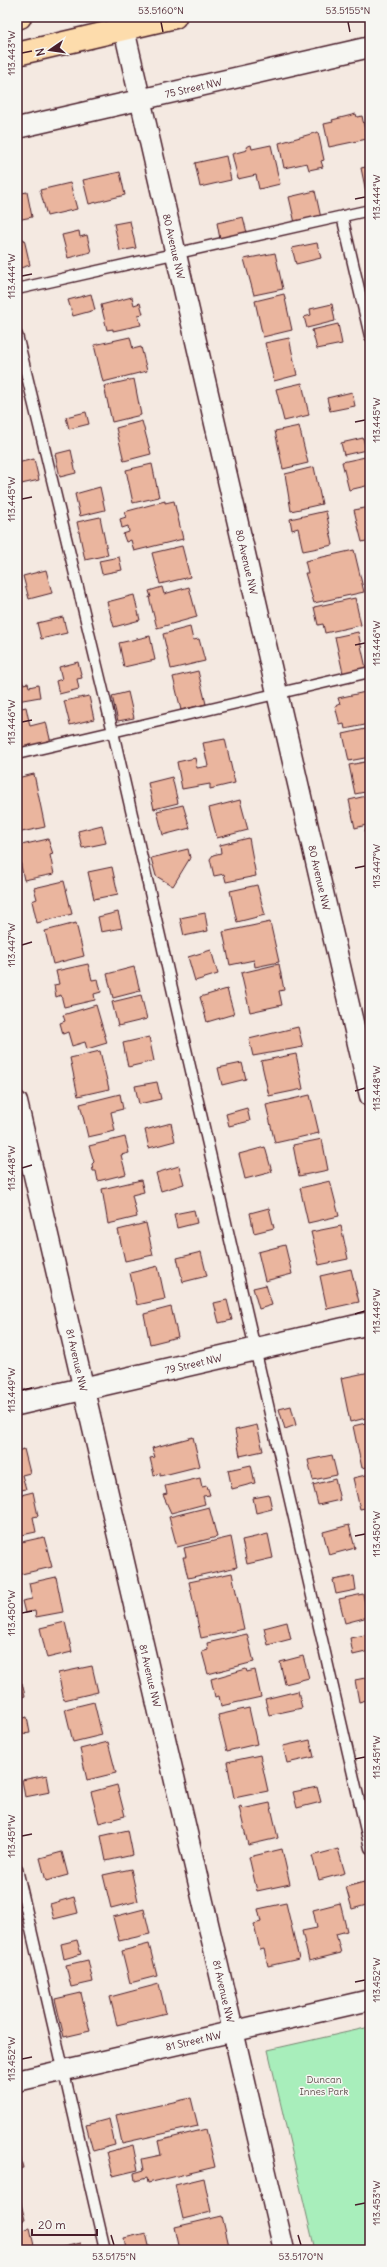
<svg xmlns="http://www.w3.org/2000/svg" width="387" height="2267" font-family="Delius,sans-serif">
	<style>
		.green { fill: #a8eebb; stroke: #798673 }
		.building { fill: #eab59e; stroke: #4a1f2b }
		.lines { fill: none; stroke-linecap: round; stroke-linejoin: round }
		.service-casing { stroke: #4a1f2b; stroke-width: 13 }
		.minor-casing { stroke: #4a1f2b; stroke-width: 23 }
		.tertiary-casing { stroke: #4a1f2b; stroke-width: 25 }
		.primary-casing { stroke: #4a1f2b; stroke-width: 25 }
		.service { stroke: #f6f6f2; stroke-width: 10 }
		.minor { stroke: #f6f6f2; stroke-width: 20 }
		.tertiary { stroke: #f6f6f2; stroke-width: 22 }
		.primary { stroke: #fddcac; stroke-width: 22 }
		.ticks { fill: none; stroke: #4a1f2b; stroke-width: 1.5 }
		.labels { text-anchor: middle; stroke-width: 3; stroke-linejoin: round; paint-order: stroke }
		.street-label { font-size: 10px; fill: #4a1f2b; stroke: #f6f6f2 }
		.park-label { font-size: 10px; fill: #62534f; stroke: #f6f6f2 }
		.neatline { fill: none; stroke: #4a1f2b; stroke-width: 1.5 }
		.ticks-label { font-size: 10px; text-anchor: middle; fill: #4a1f2b }
	</style>
	<rect width="100%" height="100%" fill="#f4e9e1"/>
	<filter id="ink" filterUnits="userSpaceOnUse"><feTurbulence type="fractalNoise" baseFrequency=".025" numOctaves="2"/><feDisplacementMap in="SourceGraphic" scale="8" xChannelSelector="R" yChannelSelector="G"/><feConvolveMatrix kernelMatrix="1 2 1 2 8 2 1 2 1" color-interpolation-filters="sRGB"/></filter>
	<g filter="url(#ink)">
		<path class="green" d="M370,2027V2250H315L268,2050Z"/>
		<path class="building" d="M356,114L357,117L362,116L367,139L329,147L324,124L333,122L332,120Z
			M318,132L324,160L321,161L323,167L309,170L307,163L284,168L279,143Z
			M251,145L252,149L271,145L280,184L259,189L256,175L238,179L232,154L247,150L246,147Z
			M226,156L231,180L200,187L195,163Z
			M370,166V191L366,192L361,168Z
			M120,172L125,195L89,204L83,180Z
			M70,183L77,209L47,216L40,190Z
			M315,191L321,218L295,223L289,197Z
			M27,192L32,217L17,220V194Z
			M243,217L247,233L220,239L217,223Z
			M130,221L136,248L120,251L114,224Z
			M79,231L80,237L87,235L91,252L68,258L62,235Z
			M24,239L30,265L17,269V241Z
			M317,243L321,258L296,264L292,248Z
			M275,253L283,289L254,295L244,259Z
			M91,294L95,310L73,316L68,300Z
			M284,294L292,330L263,337L255,301Z
			M132,297L134,305L140,303L143,314L138,315L141,325L113,331V329L107,330L101,305Z
			M332,304L335,321L307,328L304,317L311,315L310,309Z
			M338,324L342,344L317,349L312,330Z
			M130,337L133,349L141,347L147,371L103,382L94,345Z
			M289,338L297,375L274,381L265,343Z
			M134,379L141,415L112,422L104,386Z
			M302,383L309,415L284,421L276,389Z
			M352,392L355,406L330,411L327,398Z
			M86,412L89,424L69,429L66,417Z
			M142,421L151,454L124,461L116,428Z
			M299,426L308,463L283,469L275,431Z
			M363,438L366,450L344,455L341,443Z
			M71,450L76,473L60,477L55,454Z
			M370,456V485L349,490L342,462Z
			M34,459L39,480L17,485V463Z
			M152,464L159,497L133,503L126,470Z
			M314,467L322,504L291,511L285,474Z
			M100,487L105,510L80,516L75,494Z
			M165,501V503L174,501L183,539L134,551L131,540L126,542L123,534L129,532L128,526L122,528L120,519L126,517L124,512Z
			M370,507V540L362,542L354,510Z
			M326,511L333,545L303,551L298,528L292,530L290,519Z
			M100,517L108,555L85,560L77,522Z
			M182,546L190,577L160,584L152,553Z
			M354,550L364,592L314,603L305,573H308L305,561Z
			M119,557L122,570L102,574L99,561Z
			M46,570L52,593L29,599L23,576Z
			M162,587L164,594L189,587L197,617L157,628L149,597H151L149,591Z
			M134,595L140,620L114,627L107,602Z
			M355,598L361,625L325,633L323,624L318,625L314,607Z
			M63,617L67,633L41,639L37,623Z
			M190,627L193,640L199,639L205,661L171,669L163,634Z
			M358,632L366,668L343,673L335,637Z
			M150,636L155,660L124,667L119,643Z
			M78,662L82,678L77,679L79,689L59,694L56,681L62,679L59,667Z
			M19,667L23,684L28,683L29,687L38,685L40,697L17,701V668Z
			M198,671L206,704L181,710L173,677Z
			M370,691V724L345,729L344,724L340,725L335,706L340,704L338,698Z
			M128,692L134,718L118,721L112,696Z
			M89,696L94,719L70,725L64,701Z
			M26,707L30,726L46,722L51,743L17,750V709Z
			M370,728V757L349,761L343,734Z
			M225,739L235,783L210,789V784L182,789L177,762L195,758L197,768L208,766L203,743Z
			M370,761V791L355,794L349,765Z
			M34,774L45,827L17,833V778Z
			M172,777L178,803L154,809L148,783Z
			M370,795V824L355,828L349,800Z
			M240,800L248,830L217,838L209,808Z
			M183,805L190,828L163,835L157,811Z
			M102,825L106,843L82,848L78,831Z
			M370,829V851L365,830Z
			M249,838L256,876L226,882L224,874L214,876L210,859L213,855L221,853L220,845Z
			M48,839L53,854L50,855L54,874L24,880L17,846Z
			M188,849L190,858L173,886L156,876L151,858Z
			M112,867L118,894L94,899L88,872Z
			M64,881L72,914L37,923L32,901L37,899L34,888Z
			M257,885L265,915L237,922L230,891Z
			M118,912L122,928L101,932L98,917Z
			M205,913L208,931L184,936L180,918Z
			M270,922L279,962L255,967L254,960L230,965L223,932Z
			M76,923L84,956L53,964L45,931Z
			M211,950L218,974L195,981L188,957Z
			M88,964L92,980L98,979L101,992L94,994L95,1000L64,1007L61,995L56,997L54,985L59,984L56,971Z
			M279,964L284,990L279,991L282,1005L250,1012L241,973Z
			M134,967L140,991L113,998L107,974Z
			M227,989L234,1014L207,1022L200,997Z
			M141,995L147,1019L118,1026L112,1002Z
			M96,1005L107,1043L87,1049L85,1042L72,1046L68,1032L63,1034L60,1023L65,1021L63,1015Z
			M298,1027L303,1047L253,1056L249,1039Z
			M149,1037L154,1061L128,1067L123,1043Z
			M100,1051L109,1089L78,1096L70,1058Z
			M296,1054L303,1089L269,1096L261,1061Z
			M242,1063L246,1079L222,1085L218,1068Z
			M157,1082L161,1099L139,1104L135,1086Z
			M120,1094L123,1109L111,1112L115,1131L88,1137L80,1104Z
			M310,1095L319,1133L275,1143L266,1105Z
			M247,1108L250,1121L229,1126L226,1114Z
			M171,1123L175,1141L149,1148L145,1130Z
			M125,1137L129,1153L121,1155L126,1174L98,1181L96,1171H93L92,1164L94,1162L89,1146Z
			M322,1139L328,1170L299,1176L293,1145Z
			M265,1147L272,1172L245,1179L239,1154Z
			M179,1166L184,1184L161,1191L156,1173Z
			M141,1180L144,1192L132,1195L137,1217L108,1224L102,1189Z
			M330,1181L339,1216L308,1223L300,1188Z
			M269,1208L274,1228L254,1233L250,1213Z
			M194,1210L197,1223L177,1228L174,1214Z
			M146,1223L153,1255L125,1261L118,1230Z
			M341,1226L348,1259L319,1265L311,1232Z
			M285,1245L292,1274L265,1281L258,1252Z
			M201,1252L207,1276L183,1282L177,1258Z
			M158,1266L165,1299L137,1305L130,1273Z
			M351,1269L359,1302L327,1309L320,1276Z
			M266,1285L272,1305L259,1309L253,1288Z
			M227,1300L232,1320L219,1323L214,1303Z
			M171,1307L178,1337L150,1344L144,1314Z
			M370,1372V1417L350,1422L341,1378Z
			M291,1406L296,1425L285,1429L279,1409Z
			M370,1422V1466L362,1468L353,1426Z
			M257,1425L263,1451L240,1456L235,1430Z
			M193,1437L200,1466L160,1476V1473L154,1475L150,1458L155,1457L152,1448Z
			M24,1449L30,1473L22,1475L26,1489L17,1491V1451Z
			M332,1455L337,1475L313,1480L308,1460Z
			M251,1465L255,1483L232,1489L228,1470Z
			M370,1474V1507L360,1509L353,1478Z
			M200,1478L202,1487L207,1486L210,1495L203,1496L205,1504L171,1513L163,1495L167,1494L165,1486Z
			M335,1479L340,1500L318,1505L313,1485Z
			M33,1492L38,1516L33,1517L36,1532L17,1536V1496Z
			M269,1495L272,1509L256,1513L253,1498Z
			M209,1507L217,1537L177,1547L169,1517Z
			M349,1525L355,1548L329,1555L323,1532Z
			M268,1534L273,1558L247,1564L242,1540Z
			M44,1537L52,1567L17,1575V1543Z
			M231,1537L237,1567L188,1578L183,1557H186L184,1548Z
			M232,1573L244,1629L201,1638L189,1582Z
			M354,1576L356,1590L336,1594L333,1580Z
			M56,1577L63,1612L36,1617L35,1611L25,1613L22,1601L32,1599L29,1583Z
			M363,1594L368,1617L345,1623L339,1599Z
			M65,1622L72,1652L47,1658L40,1628Z
			M287,1622L291,1639L268,1645L264,1628Z
			M247,1634L254,1662L208,1674L202,1652L208,1650L207,1643Z
			M370,1634V1651L353,1655L350,1638Z
			M303,1656L309,1678L285,1684L280,1662Z
			M92,1666L98,1692L64,1700L58,1673Z
			M246,1669L247,1672L255,1670L261,1697L221,1706L219,1696L215,1697L211,1679Z
			M370,1677V1699L359,1702L355,1680Z
			M22,1683L25,1696L17,1699V1684Z
			M298,1691L302,1708L269,1715L265,1699Z
			M94,1702L102,1735L73,1742L65,1709Z
			M249,1708L257,1744L227,1751L218,1715Z
			M27,1717L30,1733L17,1735V1720Z
			M310,1740L314,1757L287,1763L283,1746Z
			M108,1742L116,1773L87,1780L80,1749Z
			M260,1755L268,1791L234,1798L227,1762Z
			M47,1775L50,1792L25,1797L22,1780Z
			M117,1785L125,1816L99,1823L91,1792Z
			M317,1787L321,1802L297,1808L293,1792Z
			M270,1803L278,1838L248,1845L239,1807L241,1806L242,1809Z
			M128,1830L133,1855L106,1861L101,1836Z
			M282,1849L290,1884L257,1891L249,1857Z
			M338,1849L345,1873L319,1880L312,1856Z
			M62,1852L68,1875L46,1881L40,1858Z
			M131,1869L138,1901L111,1908L103,1875Z
			M364,1882L370,1904L352,1909L346,1887Z
			M74,1897L78,1913L54,1919L50,1904Z
			M286,1903L299,1959L268,1966L264,1949L260,1950L254,1924L261,1922L258,1909Z
			M340,1903L347,1931L336,1934L341,1953L309,1961L302,1931L317,1928L313,1910Z
			M144,1909L150,1934L119,1941L113,1917Z
			M77,1940L81,1954L64,1959L61,1944Z
			M149,1944L157,1976L130,1983L122,1951Z
			M88,1960L93,1982L71,1987L66,1965Z
			M159,1984L166,2013L117,2025L110,1997Z
			M81,1993L90,2031L64,2037L55,1999Z
			M191,2098L198,2126L122,2143L116,2115Z
			M109,2119L115,2145L93,2151L86,2125Z
			M206,2129L215,2167L148,2183L147,2178L135,2181L134,2173L144,2170L142,2159L161,2155L158,2141Z
			M17,2143L23,2168L17,2169Z
			M133,2145L138,2170L113,2176L107,2152Z
			M204,2178L211,2212L183,2219L175,2185Z
			M17,2187L25,2220L17,2221Z
			M222,2216L230,2250H180L175,2227Z
			M30,2228L35,2250H17V2231Z
			M146,2233L150,2250H126L124,2238Z
			M81,2243L82,2250H59V2248Z"/>
		<g class="lines">
			<g class="service-casing">
				<path id="service" d="M342,216L370,336
					M17,289L370,210
					M17,335L113,732L370,1848
					M17,754L370,672
					M17,1869L105,2250"/>
			</g>
			<g class="minor-casing">
				<g id="minor">
					<path id="s1" d="M124,29L370,1096"/>
					<path id="s2" d="M17,128L370,47"/>
					<path id="s3" d="M17,1102L284,2250"/>
					<path id="s4" d="M17,2081L370,2000"/>
				</g>
			</g>
			<g class="tertiary-casing">
				<g id="tertiary">
					<path id="s5" d="M17,1404L370,1323"/>
				</g>
			</g>
			<g class="primary-casing">
				<path id="primary" d="M17,18L20,17
					M17,54L175,17"/>
			</g>
			<use href="#service" class="service"/>
			<use href="#minor" class="minor"/>
			<use href="#tertiary" class="tertiary"/>
			<use href="#primary" class="primary"/>
		</g>
	</g>
	<path class="ticks" d="M161,22L163,32M348,22L350,32M22,53L32,51M355,199L365,197M22,276L32,274M355,422L365,420M22,499L32,497M355,645L365,643M22,722L32,720M355,868L365,866M22,945L32,942M355,1091L365,1088M22,1168L32,1165M355,1314L365,1311M22,1390L32,1388M355,1536L365,1534M22,1613L32,1611M355,1759L365,1757M22,1836L32,1834M355,1982L365,1980M22,2059L32,2057M355,2205L365,2203M111,2235L114,2245M298,2235L301,2245"/>
	<g class="labels">
		<g class="street-label">
			<text dy="4" stroke="none"><textPath href="#s2" startOffset="181">75 Street NW</textPath></text>
			<text dy="4" stroke="none"><textPath href="#s1" startOffset="223">80 Avenue NW</textPath></text>
			<text dy="4" stroke="none"><textPath href="#s1" startOffset="547">80 Avenue NW</textPath></text>
			<text dy="4" stroke="none"><textPath href="#s1" startOffset="871">80 Avenue NW</textPath></text>
			<text dy="4" stroke="none"><textPath href="#s3" startOffset="265">81 Avenue NW</textPath></text>
			<text dy="4" stroke="none"><textPath href="#s5" startOffset="181">79 Street NW</textPath></text>
			<text dy="4" stroke="none"><textPath href="#s3" startOffset="589">81 Avenue NW</textPath></text>
			<text dy="4" stroke="none"><textPath href="#s3" startOffset="913">81 Avenue NW</textPath></text>
			<text dy="4" stroke="none"><textPath href="#s4" startOffset="181">81 Street NW</textPath></text>
		</g>
		<g class="park-label">
			<text x="324" y="2083">Duncan<tspan x="324" dy="12">Innes Park</tspan></text>
		</g>
	</g>
	<rect width="387" height="2267" fill="none" stroke="#f6f6f2" stroke-width="44"/>
	<g transform="translate(50 50) rotate(257)" stroke="#f6f6f2" stroke-width="3" paint-order="stroke">
	<path d="M0-3L7 15L0 10L-7 15Z" fill="#4a1f2b"/>
	<text y="-6" font-size="11" font-weight="bold" text-anchor="middle" fill="#4a1f2b">N</text>
	</g>
	<path d="M32 2229v6h65v-6" fill="none" stroke="#4a1f2b" stroke-width="2"/>
	<text x="38" y="2229" font-size="12" fill="#4a1f2b" stroke="#f6f6f2" stroke-width="3" paint-order="stroke">20 m</text>
	<rect x="22" y="22" width="343" height="2223" class="neatline"/>
	<g class="ticks-label">
		<text x="161" y="14">53.5160°N</text>
		<text x="348" y="14">53.5155°N</text>
		<text transform="translate(11 53) rotate(-90)" y="4">113.443°W</text>
		<text transform="translate(376 197) rotate(-90)" y="4">113.444°W</text>
		<text transform="translate(11 276) rotate(-90)" y="4">113.444°W</text>
		<text transform="translate(376 420) rotate(-90)" y="4">113.445°W</text>
		<text transform="translate(11 499) rotate(-90)" y="4">113.445°W</text>
		<text transform="translate(376 643) rotate(-90)" y="4">113.446°W</text>
		<text transform="translate(11 722) rotate(-90)" y="4">113.446°W</text>
		<text transform="translate(376 866) rotate(-90)" y="4">113.447°W</text>
		<text transform="translate(11 945) rotate(-90)" y="4">113.447°W</text>
		<text transform="translate(376 1088) rotate(-90)" y="4">113.448°W</text>
		<text transform="translate(11 1168) rotate(-90)" y="4">113.448°W</text>
		<text transform="translate(376 1311) rotate(-90)" y="4">113.449°W</text>
		<text transform="translate(11 1390) rotate(-90)" y="4">113.449°W</text>
		<text transform="translate(376 1534) rotate(-90)" y="4">113.450°W</text>
		<text transform="translate(11 1613) rotate(-90)" y="4">113.450°W</text>
		<text transform="translate(376 1757) rotate(-90)" y="4">113.451°W</text>
		<text transform="translate(11 1836) rotate(-90)" y="4">113.451°W</text>
		<text transform="translate(376 1980) rotate(-90)" y="4">113.452°W</text>
		<text transform="translate(11 2059) rotate(-90)" y="4">113.452°W</text>
		<text transform="translate(376 2203) rotate(-90)" y="4">113.453°W</text>
		<text x="114" y="2260">53.5175°N</text>
		<text x="301" y="2260">53.5170°N</text>
	</g>
</svg>
